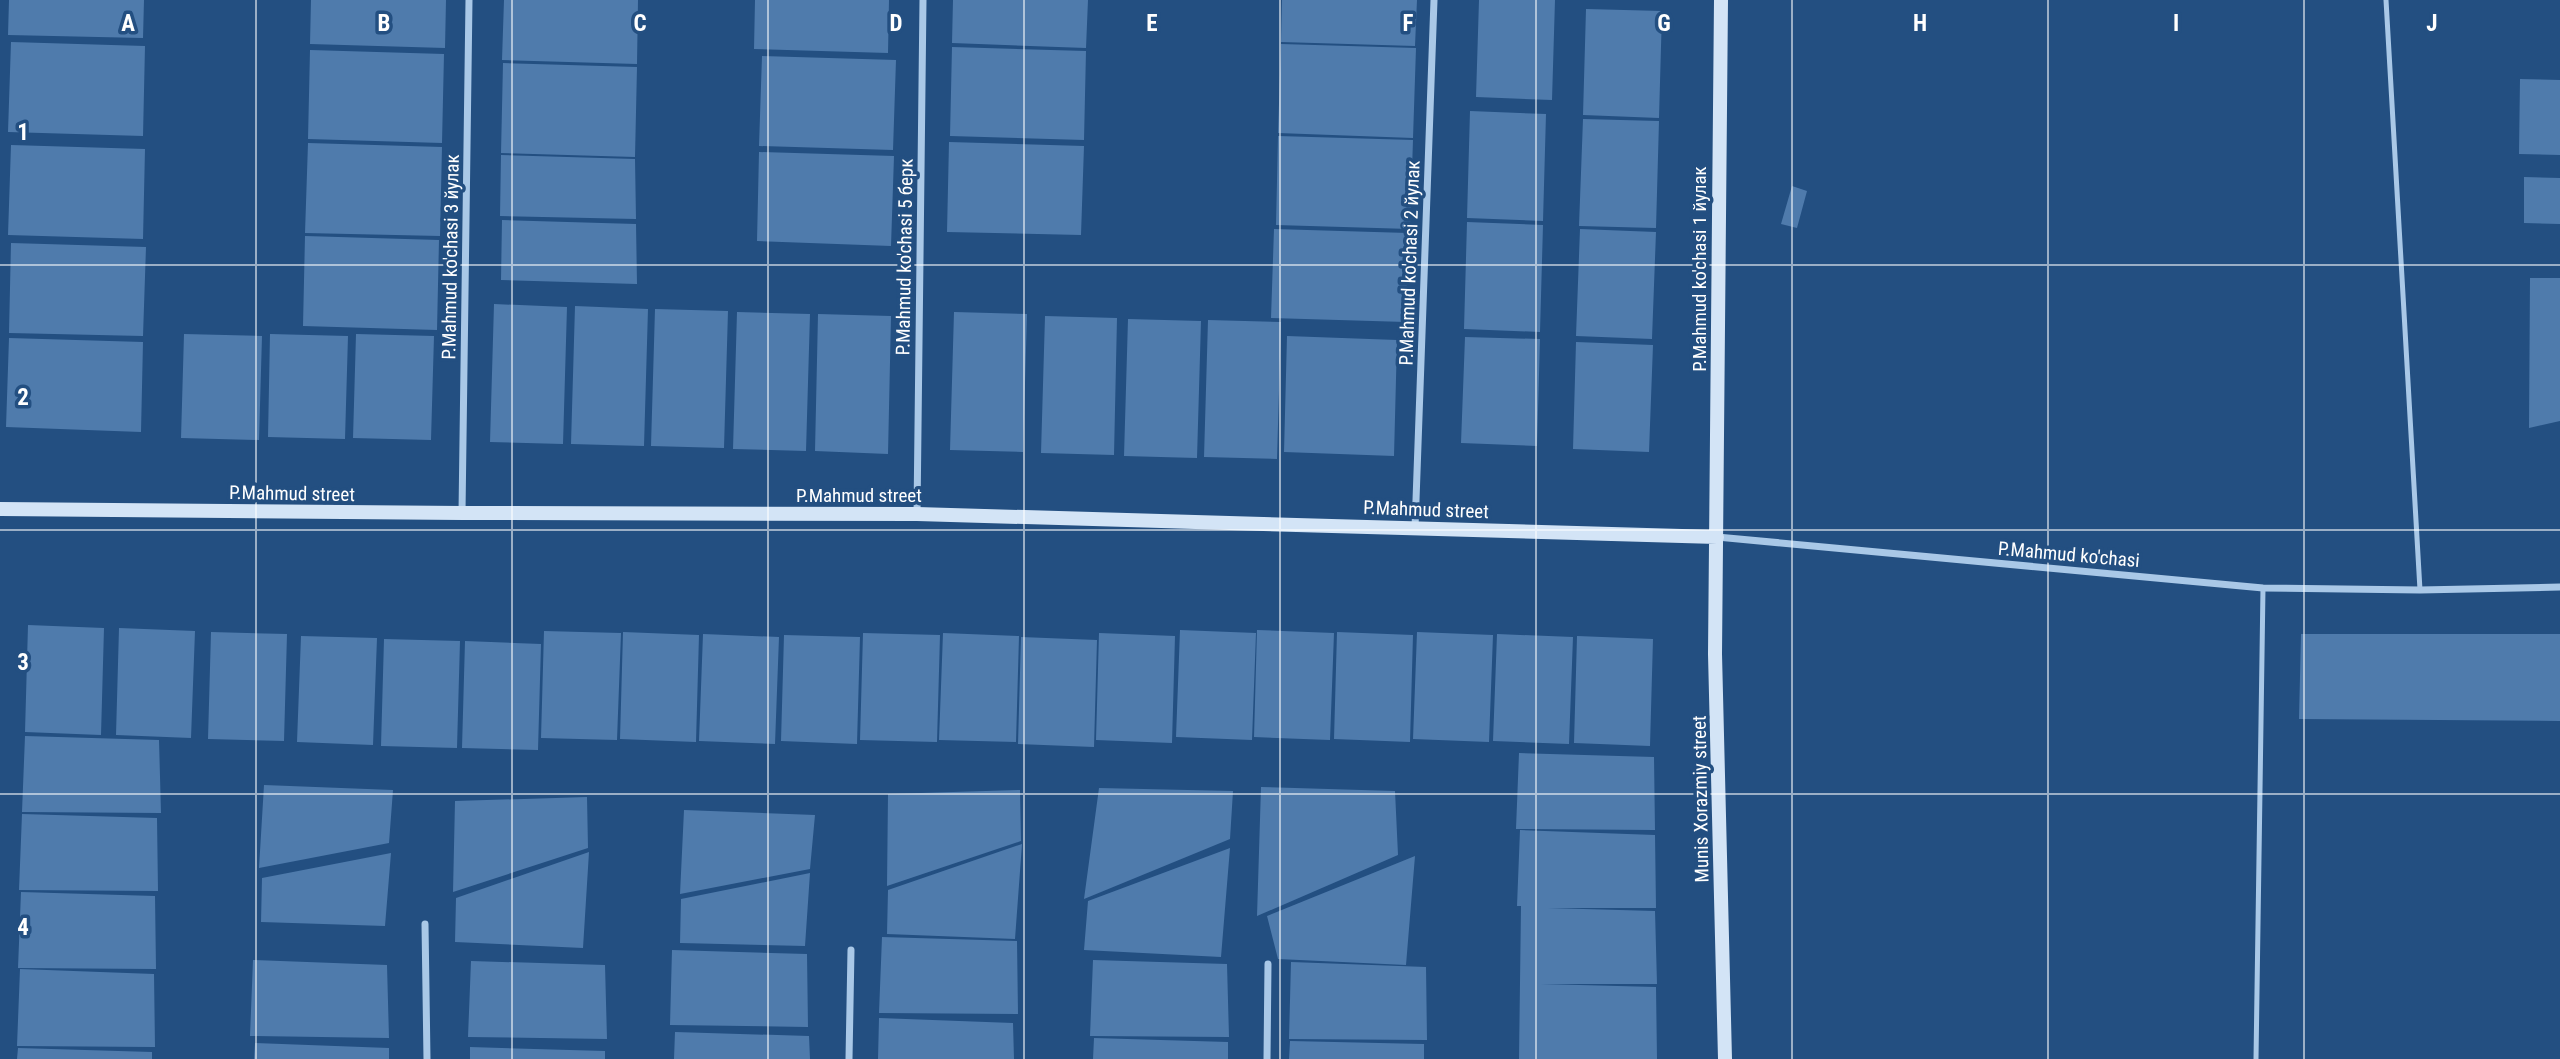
<svg xmlns="http://www.w3.org/2000/svg" width="2560" height="1059" font-family="'Roboto Condensed',sans-serif">
	<style>
		.building { fill: #4f7bac }
		.lines { fill: none; stroke-linecap: round; stroke-linejoin: round }
		.lane { stroke: #a9c8e7; stroke-width: 5 }
		.street { stroke: #a9c8e7; stroke-width: 7 }
		.secondary { stroke: #d3e4f6; stroke-width: 14 }
		.grid { fill: none; stroke: #fff; stroke-width: 2; stroke-opacity: 0.55 }
		.labels { text-anchor: middle; stroke-width: 7; stroke-linejoin: round; paint-order: stroke }
		.street-label { font-size: 19px; fill: #fff; stroke: #234f81 }
		.grid-label { font-size: 23px; text-anchor: middle; font-weight: bold; fill: #fff; stroke: #234f81; stroke-width: 7; stroke-linejoin: round; paint-order: stroke }
	</style>
	<rect width="100%" height="100%" fill="#234f81"/>
	<path class="building" d="M9,0H144L143,38L8,35Z
		M311,0H446L445,48L310,44Z
		M504,0H638L637,64L502,60Z
		M755,0H889L888,53L754,49Z
		M953,0H1088L1086,48L952,43Z
		M1282,0H1417L1415,46L1281,42Z
		M1479,0H1555L1552,100L1476,97Z
		M1586,9L1662,11L1659,118L1583,115Z
		M11,42L145,46L143,136L8,132Z
		M1281,44L1416,48L1413,138L1278,133Z
		M952,47L1086,51L1084,140L950,136Z
		M310,50L444,54L442,143L308,139Z
		M762,56L896,60L893,150L759,146Z
		M503,63L637,67L635,157L501,153Z
		M2520,79L2560,80V155L2519,154Z
		M1470,111L1546,114L1543,221L1467,218Z
		M1583,119L1659,121L1656,228L1579,226Z
		M1278,136L1413,140L1410,229L1276,225Z
		M949,142L1084,146L1081,235L947,232Z
		M308,143L442,147L440,236L305,233Z
		M11,145L145,149L143,239L8,235Z
		M759,152L894,156L891,246L757,241Z
		M501,155L635,159L636,219L500,216Z
		M2524,177L2560,178V224L2524,223Z
		M1792,186L1807,191L1797,228L1781,224Z
		M502,220L636,224L637,284L501,280Z
		M1467,222L1543,225L1540,332L1464,329Z
		M1274,229L1408,233L1406,322L1271,318Z
		M1580,229L1656,232L1652,339L1576,336Z
		M305,236L439,240L437,330L303,326Z
		M11,243L146,247L143,336L9,333Z
		M2530,278H2560V421L2529,428Z
		M494,304L567,307L563,444L490,442Z
		M575,306L648,309L644,446L571,444Z
		M655,309L728,311L724,448L651,446Z
		M737,312L810,314L806,451L733,449Z
		M954,312L1027,314L1023,452L950,450Z
		M818,314L891,316L888,454L815,451Z
		M1045,316L1117,318L1114,455L1041,453Z
		M1128,319L1201,321L1197,458L1124,456Z
		M1208,320L1281,322L1277,459L1204,457Z
		M184,334L262,336L259,440L181,438Z
		M270,334L348,336L345,439L268,437Z
		M356,334L434,336L431,440L353,438Z
		M1287,336L1397,340L1394,456L1284,452Z
		M1465,337L1540,339L1537,446L1461,443Z
		M9,338L143,342L141,432L6,427Z
		M1576,342L1653,345L1649,452L1573,449Z
		M28,625L104,628L101,735L25,732Z
		M119,628L195,631L191,738L116,735Z
		M1180,630L1256,633L1252,740L1176,737Z
		M1257,630L1334,633L1330,740L1254,737Z
		M544,631L621,633L617,740L541,738Z
		M211,632L287,634L284,741L208,739Z
		M623,632L699,635L696,742L620,739Z
		M1337,632L1413,635L1410,742L1334,739Z
		M1417,632L1493,635L1489,742L1413,739Z
		M863,633L940,635L937,742L860,740Z
		M943,633L1019,636L1016,742L939,740Z
		M1099,633L1175,636L1172,743L1096,740Z
		M703,634L779,637L775,744L699,741Z
		M1497,634L1573,637L1569,744L1493,741Z
		M2301,634H2560V721L2299,719Z
		M784,635L860,637L857,744L781,741Z
		M301,636L377,638L373,745L297,742Z
		M1577,636L1653,639L1650,746L1574,743Z
		M1021,637L1097,640L1094,747L1018,744Z
		M384,639L460,641L457,748L381,746Z
		M465,641L541,644L538,750L462,748Z
		M25,736L159,740L161,813L22,812Z
		M1519,753L1654,757L1655,830L1516,829Z
		M264,785L393,790L389,843L259,868Z
		M1261,787L1395,791L1398,855L1257,916Z
		M1099,788L1233,791L1230,839L1084,899Z
		M1020,790L1021,841L887,886L888,794Z
		M587,797L588,848L453,892L455,801Z
		M684,810L815,815L810,869L680,894Z
		M22,814L157,818L158,891L19,890Z
		M1520,830L1655,835L1656,908H1548L1655,911L1657,984H1541L1656,987L1657,1059H1519L1521,906H1517Z
		M1022,844L1015,939L887,934L888,890Z
		M1230,848L1221,957L1084,950L1088,901Z
		M589,852L583,948L455,942L456,898Z
		M391,853L385,926L261,922L262,878Z
		M1415,856L1406,965L1278,959L1267,916Z
		M810,873L805,946L680,943L681,899Z
		M21,892L155,896L156,969L18,968Z
		M882,937L1017,941L1018,1014L879,1013Z
		M672,950L807,954L808,1027L670,1025Z
		M253,960L387,965L389,1038L250,1036Z
		M1093,960L1227,964L1229,1037L1090,1036Z
		M471,961L605,965L607,1039L468,1037Z
		M1291,962L1426,967L1427,1040L1289,1039Z
		M20,969L154,974L155,1047L17,1046Z
		M879,1018L1013,1023L1014,1059H878Z
		M675,1032L809,1036L810,1059H674Z
		M1094,1038L1228,1042V1059H1093Z
		M1290,1041L1424,1044V1059H1289Z
		M255,1043L389,1048V1059H254Z
		M470,1047L605,1051V1059H470Z
		M18,1048L152,1052V1059H17Z"/>
	<g class="lines">
		<path class="lane" d="M2386,0L2420,590
			M2256,1059L2263,588"/>
		<path class="street" d="M462,513L469,0
			M917,514L923,0
			M1415,528L1434,0
			M1717,537L2263,588L2420,590L2560,587
			M425,924L427,1059
			M849,1059L851,950
			M1267,1059L1268,964"/>
		<path class="secondary" d="M1721,0L1715,654L1725,1059
			M0,509L462,513L917,514L1717,537"/>
	</g>
	<path class="grid" d="M256,0V1059M512,0V1059M768,0V1059M1024,0V1059M1280,0V1059M1536,0V1059M1792,0V1059M2048,0V1059M2304,0V1059M0,265H2560M0,530H2560M0,794H2560"/>
	<g class="labels">
		<g class="street-label">
			<text transform="translate(450 257) rotate(-89)" y="7">P.Mahmud ko'chasi 3 йулак</text>
			<text transform="translate(904 257) rotate(-89)" y="7">P.Mahmud ko'chasi 5 берк</text>
			<text transform="translate(1409 263) rotate(-88)" y="7">P.Mahmud ko'chasi 2 йулак</text>
			<text transform="translate(1699 269) rotate(-90)" y="7">P.Mahmud ko'chasi 1 йулак</text>
			<text transform="translate(292 493) rotate(1)" y="7">P.Mahmud street</text>
			<text x="859" y="502">P.Mahmud street</text>
			<text transform="translate(1426 509) rotate(2)" y="7">P.Mahmud street</text>
			<text transform="translate(2069 554) rotate(5)" y="7">P.Mahmud ko'chasi</text>
			<text transform="translate(1700 799) rotate(-91)" y="7">Munis Xorazmiy street</text>
		</g>
	</g>
	<g class="grid-label">
		<text x="128" y="31">A</text>
		<text x="384" y="31">B</text>
		<text x="640" y="31">C</text>
		<text x="896" y="31">D</text>
		<text x="1152" y="31">E</text>
		<text x="1408" y="31">F</text>
		<text x="1664" y="31">G</text>
		<text x="1920" y="31">H</text>
		<text x="2176" y="31">I</text>
		<text x="2432" y="31">J</text>
		<text x="23" y="140">1</text>
		<text x="23" y="405">2</text>
		<text x="23" y="670">3</text>
		<text x="23" y="935">4</text>
	</g>
</svg>
